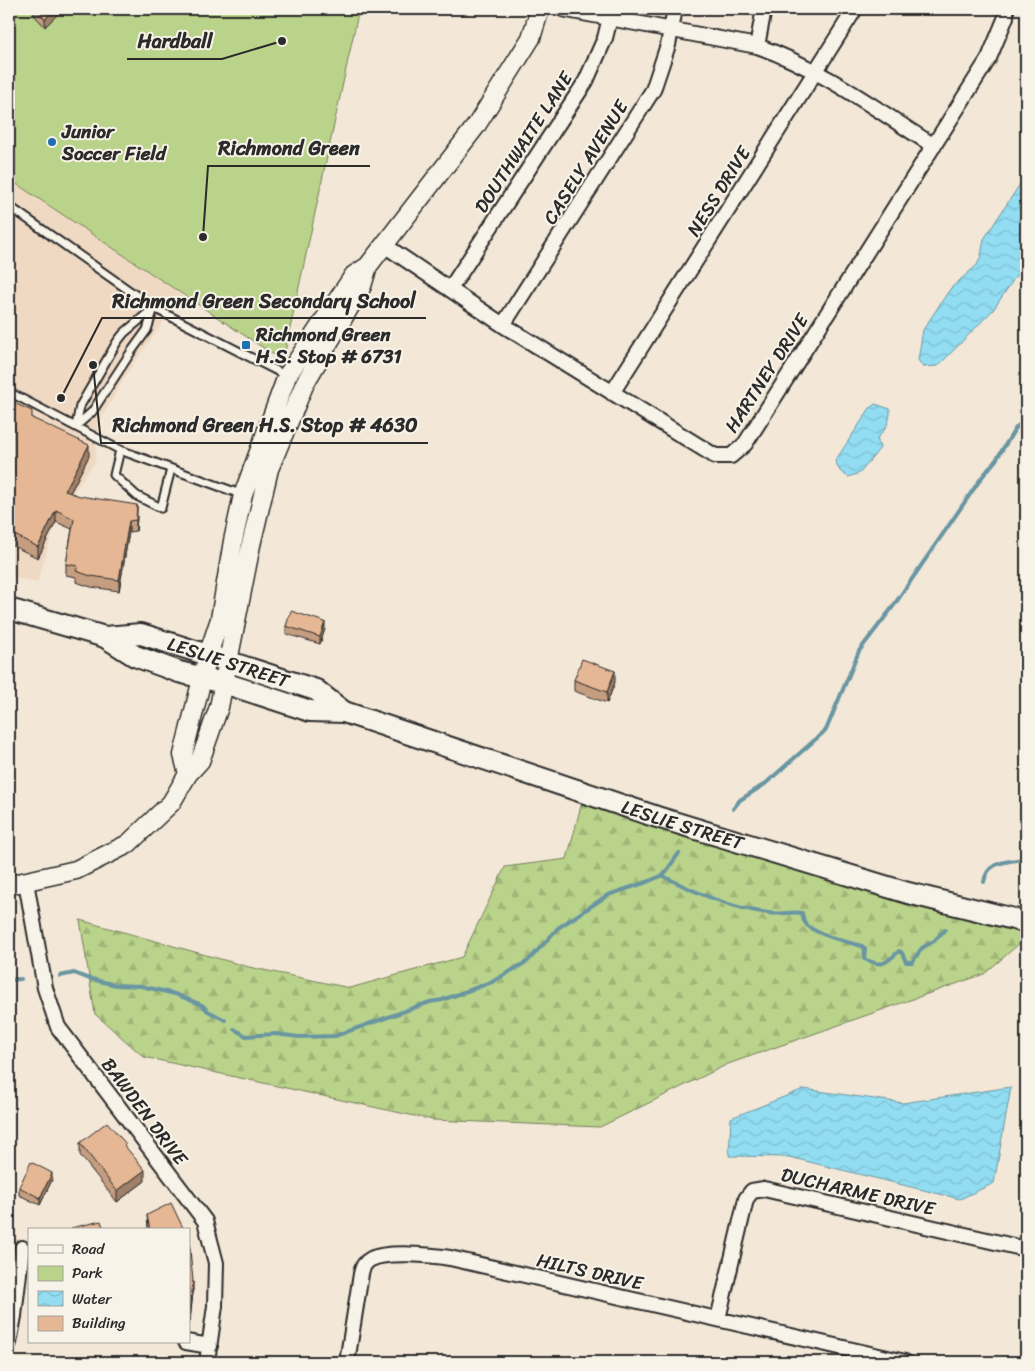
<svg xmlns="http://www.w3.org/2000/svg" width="1035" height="1371" font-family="Sriracha,sans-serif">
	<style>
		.built { fill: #efd9c3 }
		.green { fill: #bad38a; stroke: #727f5a }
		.forest { fill: url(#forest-firs); stroke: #727f5a }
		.water { fill: url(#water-waves); stroke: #6996a2 }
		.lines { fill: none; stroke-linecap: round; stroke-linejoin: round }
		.stream { stroke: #6996a2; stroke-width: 4 }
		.service-casing { stroke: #2b2b2b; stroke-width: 11 }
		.minor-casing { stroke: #2b2b2b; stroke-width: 18 }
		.tertiary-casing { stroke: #2b2b2b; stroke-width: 21 }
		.secondary-casing { stroke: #2b2b2b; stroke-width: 24 }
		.service { stroke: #f7f3e8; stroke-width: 7 }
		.minor { stroke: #f7f3e8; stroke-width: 14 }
		.tertiary { stroke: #f7f3e8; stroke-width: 18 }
		.secondary { stroke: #f7f3e8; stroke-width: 20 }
		.wall { fill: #c59d80; stroke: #2b2b2b }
		.shaded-wall { fill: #a08068; stroke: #2b2b2b }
		.building { fill: #e5b795; stroke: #2b2b2b }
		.poi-dot { fill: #1f6fb2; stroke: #f7f3e8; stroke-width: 2 }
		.labels { text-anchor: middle; stroke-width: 4; stroke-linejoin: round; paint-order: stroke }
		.poi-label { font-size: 19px; font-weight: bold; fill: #2b2b2b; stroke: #f7f3e8; text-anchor: start }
		.street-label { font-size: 19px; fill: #2b2b2b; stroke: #f7f3e8 }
		.leader { fill: none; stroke: #2b2b2b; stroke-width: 2 }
		.callout-dot { fill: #2b2b2b; stroke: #f7f3e8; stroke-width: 2 }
		.callout-label { font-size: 20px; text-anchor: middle; font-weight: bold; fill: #2b2b2b; stroke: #f7f3e8; stroke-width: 4; stroke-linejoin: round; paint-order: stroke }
	</style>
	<defs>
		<pattern id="forest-firs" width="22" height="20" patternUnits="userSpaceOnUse" patternTransform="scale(1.25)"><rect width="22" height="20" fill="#bad38a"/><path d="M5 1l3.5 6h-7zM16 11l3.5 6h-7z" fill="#a0b577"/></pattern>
		<pattern id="water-waves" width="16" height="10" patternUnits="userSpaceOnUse" patternTransform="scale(1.25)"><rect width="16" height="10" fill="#92ddf2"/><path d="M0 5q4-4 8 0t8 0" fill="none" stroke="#7ebed0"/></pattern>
	</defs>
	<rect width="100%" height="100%" fill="#f3e7d7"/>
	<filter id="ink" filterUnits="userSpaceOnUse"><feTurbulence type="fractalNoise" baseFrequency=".02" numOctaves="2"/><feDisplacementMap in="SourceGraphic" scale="10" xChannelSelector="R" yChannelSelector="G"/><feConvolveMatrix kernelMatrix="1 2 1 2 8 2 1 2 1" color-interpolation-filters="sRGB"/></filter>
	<g filter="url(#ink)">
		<path class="built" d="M9,179L183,295L127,373L99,423L95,462L65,503L56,522L37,583L9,576Z"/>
		<path class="green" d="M9,9H359L283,361L9,179Z"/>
		<path class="forest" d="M582,802L1026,927V938L984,974L728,1064L600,1127L433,1120L144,1057L95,1014L80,920L249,967L350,988L462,957L505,867L567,859Z"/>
		<path class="water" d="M1026,175V261L993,310L938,366L923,367L918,360L923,330L950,289L977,265L981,256L984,239Z
			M875,404L890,409C891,420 885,431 877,438L880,448L860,473L848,477L840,471L835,461L870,408Z
			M1011,1087L994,1183L960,1199L789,1157L729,1156L731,1118L804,1089L903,1103Z"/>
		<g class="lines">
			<path class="stream" d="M733,809L740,800L765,784L826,730L859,651L892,608L982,477L996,460L1015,429L1026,418
				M663,876C697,893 730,908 768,913C780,915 792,911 802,913C803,916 803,919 804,921C810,934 848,942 862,946L865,949L864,959C883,967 884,965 899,951L902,953L906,962H912L922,948L934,941L945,930
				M984,882C987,861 1006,862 1023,859L1026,861
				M60,976L74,973L87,978L116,985L141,986L175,994L202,1005L208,1011L225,1020
				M9,980L21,979
				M234,1029L246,1036L275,1034L299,1037L335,1036L430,1002L442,1000L492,982L528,961L558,928L608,895L647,882L661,876H663L679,853"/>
			<g class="service-casing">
				<path id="service" d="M9,206L154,308L287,376
					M9,392L120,450L243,495
					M76,426L80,406L117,342L124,333L154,308
					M76,426L92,412L131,352L147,330L154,308
					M120,450L114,475L137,496L161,508L171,469"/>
			</g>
			<g class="minor-casing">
				<path id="minor" d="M562,9L757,46C821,68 877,110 934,146
					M757,46L764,9
					M384,245L503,325L715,456H731L745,444L989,58L1006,17V9
					M450,289L586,81L605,38L612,10
					M503,325L653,90L668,45L675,9
					M612,393L855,9
					M26,882L45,988L58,1027L205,1221L216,1263L215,1306L207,1362
					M718,1319L744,1208L746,1199L752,1191L764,1189L1026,1249
					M186,1342L210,1346
					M9,1343L14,1316L22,1248
					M347,1362L361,1274C362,1267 365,1262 371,1259C387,1251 432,1255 450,1258L905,1362"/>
			</g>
			<g class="tertiary-casing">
				<path id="tertiary" d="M188,774L183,755L208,655L220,619L233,541L243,495L287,376L354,275L368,266L476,126L531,38L540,9
					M9,885L76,870L128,844L171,803L188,774L200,761L219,707L251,545L269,469L305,383L362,286L368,266"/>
			</g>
			<g class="secondary-casing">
				<g id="secondary">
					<path id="s1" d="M9,609L105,637L135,656L179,672L224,683L310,711L344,712L657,817L908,893L1026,922"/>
					<path id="s2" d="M105,637L141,634L208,655L316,690L344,712"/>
				</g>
			</g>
			<use href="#service" class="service"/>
			<use href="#minor" class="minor"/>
			<use href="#tertiary" class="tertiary"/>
			<use href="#secondary" class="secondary"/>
		</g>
		<path class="wall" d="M34,9H63L45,27L34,15Z
			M9,401L32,418L89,456L70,493L137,516L136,531L129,532L119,591L91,587L76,582V577L66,575V564L72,529L56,522L38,558L9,544Z
			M286,626L325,629L320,644L286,634Z
			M574,680L615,682L607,703L574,691Z
			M80,1143L126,1148L145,1181L117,1202L80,1155Z
			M52,1180L40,1205L19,1195V1187Z
			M147,1215L184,1230H148Z
			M189,1239L193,1292L190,1321H189Z"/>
		<path class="shaded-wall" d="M56,9H63L45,27V19Z
			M89,445V456L65,503V491Z
			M137,505V516L136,531V520Z
			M56,510V522L38,558V547Z
			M129,521V532L119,591V580Z
			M325,622V629L320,644V637Z
			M615,671V682L607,703V692Z
			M145,1170V1181L117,1202V1191Z
			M52,1173V1180L40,1205V1198Z
			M193,1281V1292L190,1321V1310Z"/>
		<path class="building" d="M35,9H56L45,19Z
			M9,401L32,411V418L89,445L65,491L80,496L137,505L136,520L129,521L119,580L91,576L76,571L78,566L66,564L74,519L56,510L38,547L9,532Z
			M291,611L325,622L320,637L286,626Z
			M582,659L615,671L607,692L574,680Z
			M107,1122L126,1144L124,1145L145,1170L117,1191L80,1143Z
			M31,1162L52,1173L40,1198L19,1187Z
			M171,1203L184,1230H150L147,1215Z
			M101,1221L104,1230H71V1228Z
			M189,1239L193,1281L190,1310H189Z"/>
	</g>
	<g class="poi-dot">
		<circle cx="52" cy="142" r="5"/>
		<rect x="241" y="340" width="10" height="10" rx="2.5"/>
	</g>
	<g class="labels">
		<g class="poi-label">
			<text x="62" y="138">Junior<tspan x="62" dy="22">Soccer Field</tspan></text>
			<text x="256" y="341">Richmond Green<tspan x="256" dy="22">H.S. Stop # 6731</tspan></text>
		</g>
		<g class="street-label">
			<text transform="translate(523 142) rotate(-57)" y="7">DOUTHWAITE LANE</text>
			<text transform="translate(585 162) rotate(-58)" y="7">CASELY AVENUE</text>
			<text transform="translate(718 191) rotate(-58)" y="7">NESS DRIVE</text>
			<text transform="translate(766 373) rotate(-57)" y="7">HARTNEY DRIVE</text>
			<text dy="7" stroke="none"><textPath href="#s2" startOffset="128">LESLIE STREET</textPath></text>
			<text dy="7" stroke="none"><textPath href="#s1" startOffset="710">LESLIE STREET</textPath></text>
			<text transform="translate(145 1111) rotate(53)" y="7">BAWDEN DRIVE</text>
			<text transform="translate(858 1191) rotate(13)" y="7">DUCHARME DRIVE</text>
			<text transform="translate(590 1271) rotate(13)" y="7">HILTS DRIVE</text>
		</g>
	</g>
	<path class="leader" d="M282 41L222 59H127M203 237L208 166H370M61 398L102 318H426M93 365L101 443H428"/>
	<g class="callout-dot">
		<circle cx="282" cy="41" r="5"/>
		<circle cx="203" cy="237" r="5"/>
		<circle cx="61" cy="398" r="5"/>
		<circle cx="93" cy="365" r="5"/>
	</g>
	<g class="callout-label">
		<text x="175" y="48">Hardball</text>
		<text x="289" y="155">Richmond Green</text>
		<text x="264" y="308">Richmond Green Secondary School</text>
		<text x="265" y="432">Richmond Green H.S. Stop # 4630</text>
	</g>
	<rect width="1035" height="1371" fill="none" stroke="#f7f3e8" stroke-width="30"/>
	<rect x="15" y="15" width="1005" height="1341" fill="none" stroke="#2b2b2b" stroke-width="2" filter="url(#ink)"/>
	<rect x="28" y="1228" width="162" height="115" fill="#f7f3e8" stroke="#a5a39c"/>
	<rect x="38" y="1245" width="25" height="8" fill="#f7f3e8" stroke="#a5a39c"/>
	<text x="72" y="1254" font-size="15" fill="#2b2b2b">Road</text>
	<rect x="38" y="1266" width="25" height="15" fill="#bad38a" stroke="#a5a39c"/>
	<text x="72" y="1278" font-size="15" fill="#2b2b2b">Park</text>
	<rect x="38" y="1291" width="25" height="15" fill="url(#water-waves)" stroke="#a5a39c"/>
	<text x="72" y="1304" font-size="15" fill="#2b2b2b">Water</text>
	<rect x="38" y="1316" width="25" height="15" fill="#e5b795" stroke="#a5a39c"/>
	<text x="72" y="1328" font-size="15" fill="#2b2b2b">Building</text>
</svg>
